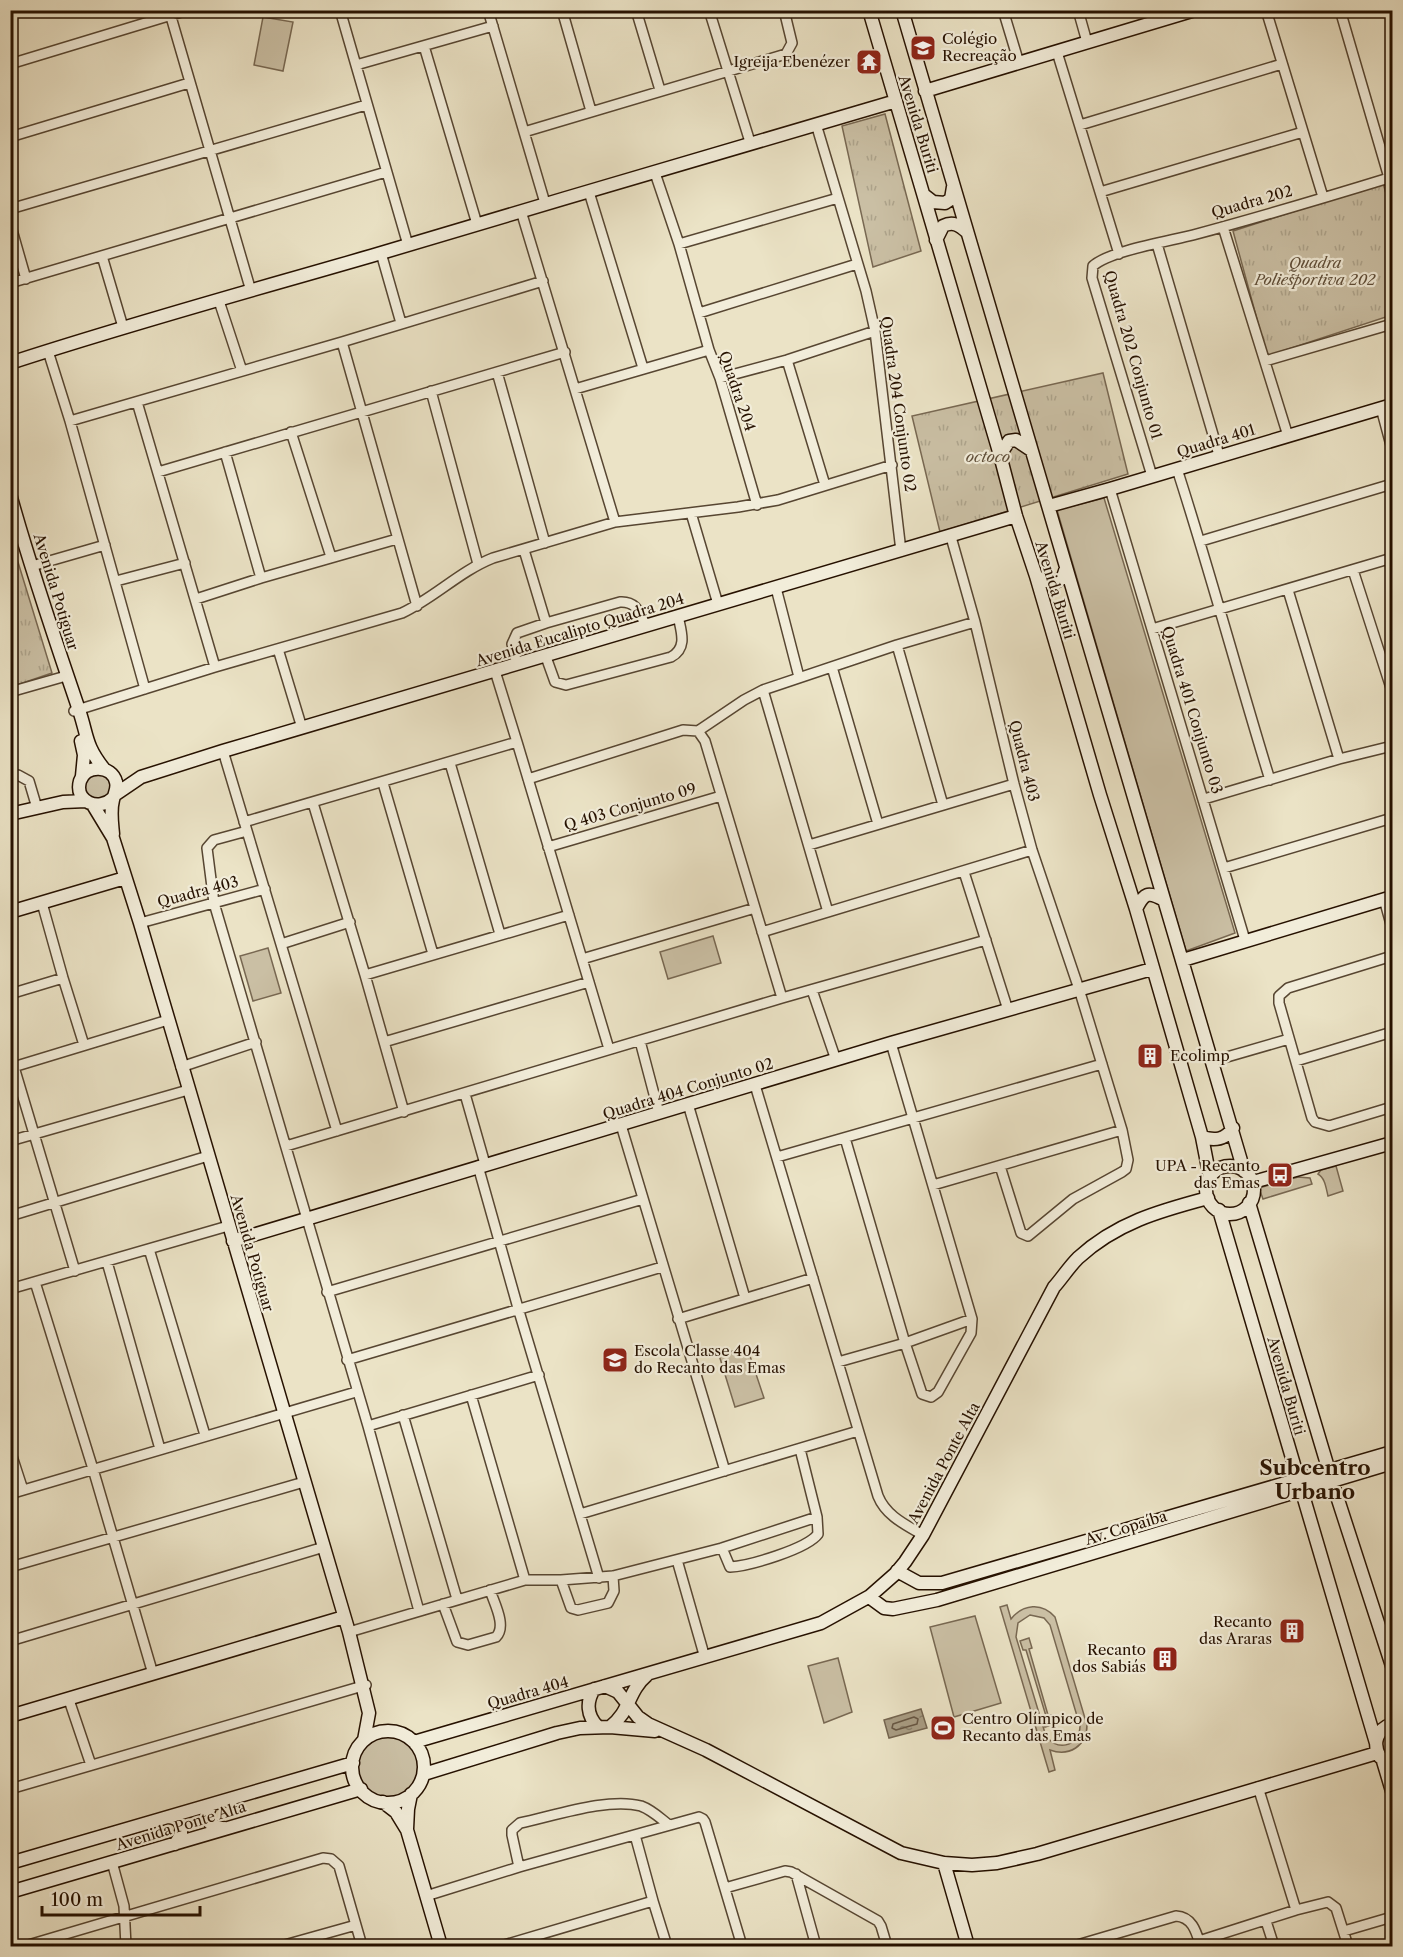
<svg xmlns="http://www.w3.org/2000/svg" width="1403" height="1957" font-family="'Libre Caslon Text',serif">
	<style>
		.grass { fill: #cabfa4; stroke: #786852; stroke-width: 1.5; fill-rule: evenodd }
		.park { fill: url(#park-tufts); stroke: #786852; stroke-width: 1.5 }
		.water { fill: url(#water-ripples); stroke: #74644f; stroke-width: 1.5 }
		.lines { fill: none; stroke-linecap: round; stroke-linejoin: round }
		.shore { stroke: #675642; stroke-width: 1.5 }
		.street-casing { stroke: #574632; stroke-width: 12 }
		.secondary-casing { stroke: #261100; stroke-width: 15 }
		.street { stroke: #f2edda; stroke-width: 9 }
		.secondary { stroke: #f2edda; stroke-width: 12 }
		.labels { text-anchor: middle; stroke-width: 4.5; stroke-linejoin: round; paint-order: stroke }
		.poi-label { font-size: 15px; fill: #261100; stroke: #f2edda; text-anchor: start }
		.street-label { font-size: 15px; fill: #261100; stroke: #f2edda }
		.park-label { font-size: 15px; font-style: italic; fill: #5f4e39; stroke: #f2edda }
		.district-label { font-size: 21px; font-weight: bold; fill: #261100; stroke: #f2edda }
	</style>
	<defs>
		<pattern id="park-tufts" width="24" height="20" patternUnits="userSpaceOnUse" patternTransform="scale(1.5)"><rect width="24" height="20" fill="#cabfa4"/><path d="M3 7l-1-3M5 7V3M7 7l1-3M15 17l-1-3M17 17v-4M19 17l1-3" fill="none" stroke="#ada38b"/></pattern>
		<pattern id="water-ripples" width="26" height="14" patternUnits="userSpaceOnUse" patternTransform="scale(1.5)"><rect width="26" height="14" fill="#a89c83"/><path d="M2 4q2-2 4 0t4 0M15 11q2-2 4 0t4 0" fill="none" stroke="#897e69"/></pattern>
	</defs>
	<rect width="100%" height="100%" fill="#ebe3c6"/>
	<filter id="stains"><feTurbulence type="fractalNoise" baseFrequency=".00333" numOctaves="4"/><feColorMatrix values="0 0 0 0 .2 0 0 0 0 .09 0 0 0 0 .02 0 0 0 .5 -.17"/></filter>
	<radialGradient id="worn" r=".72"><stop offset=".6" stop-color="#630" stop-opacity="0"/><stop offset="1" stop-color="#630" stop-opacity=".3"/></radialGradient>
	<path class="grass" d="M263,17L293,22L283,71L254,65Z
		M1104,498L1235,933L1186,951L1057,510Z
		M99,772L112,780L110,796L94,802L83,791L85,779Z
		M713,936L721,963L668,979L660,952Z
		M268,948L281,993L253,1001L240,956Z
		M1336,1166L1343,1191L1328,1196C1326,1188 1325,1178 1318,1174L1321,1170Z
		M1298,1177L1310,1178L1312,1184L1263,1199L1259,1188Z
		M747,1347L764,1398L735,1407L719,1355Z
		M1007,1605L1011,1619C1023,1604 1042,1602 1055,1617L1087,1725C1087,1746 1069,1757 1050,1750L1055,1770L1049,1772L1000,1607ZM1030,1615L1044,1618L1050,1625L1080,1726C1080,1747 1054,1753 1045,1733L1016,1637L1018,1623Z
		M975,1616L1001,1703L954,1717L930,1627Z
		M1029,1638L1032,1648L1029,1649L1048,1715H1052L1055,1724L1045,1727L1042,1718L1046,1716L1026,1650H1023L1020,1641Z
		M838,1658L852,1712L824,1723L808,1666Z
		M356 1766a32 32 0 1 1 64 0a32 32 0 1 1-64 0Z"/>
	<path class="park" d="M885,114L921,251L873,267L842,126Z
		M1383,183L1392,215V315L1267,356L1233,231Z
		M1103,373L1128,474L940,532L912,416Z
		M10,536L52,673L11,687H10Z"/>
	<path class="water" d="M921,1709L927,1728L889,1738L884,1720Z"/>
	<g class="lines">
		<path class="shore" d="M914,1717L918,1719L917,1724L896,1730L892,1728L893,1724Z"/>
		<g class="street-casing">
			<path id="street" d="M169,10L251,291
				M340,10L408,245
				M488,10L545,203
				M562,10L591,111
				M636,10L660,90
				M709,10L750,142
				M1003,10L1019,63
				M1078,10L1087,42
				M1266,10L1323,197
				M1340,10L1392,188
				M424,46L477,224
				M1057,52L1119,254
				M10,64L188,10
				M356,65L493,26
				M816,124L866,291L875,331L901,551
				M1080,125L1282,64
				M524,132L786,54L792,43L784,10
				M10,137L189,83
				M655,173L679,244L709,350
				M589,192L643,368
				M1100,192L1303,132
				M10,209L366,105
				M521,211L615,522
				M10,223L26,279
				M1223,227L1288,436
				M679,244L838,198
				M1157,244L1219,455
				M381,253L401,323
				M102,256L123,327
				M10,283L386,172
				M219,301L242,371
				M699,313L857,264
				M342,342L417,606
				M48,351L70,421L145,689
				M787,360L825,485
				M1265,361L1392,324
				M497,372L545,543
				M720,378L787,360L875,331
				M575,389L709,350L720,378L757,505
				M431,391L478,564
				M137,402L215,667
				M1381,408L1392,449
				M70,421L342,342L543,281
				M291,432L331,557
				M225,452L261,578
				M1177,469C1210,571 1238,676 1270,780
				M158,472L565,352
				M1152,476L1092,278L1093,266C1109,251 1170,241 1193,235C1260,217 1327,197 1392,177
				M1110,489L1245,940
				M691,513L718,604
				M951,537L975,622L1014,784L1032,850L1079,989L1122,1130L1128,1160L1126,1169L1122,1172L1073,1199L1028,1236L1021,1233L1000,1166
				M1201,541L1392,484
				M524,550L546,623
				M32,566L105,545
				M1353,570L1392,691
				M116,581L185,563
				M776,588L799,677
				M1288,590L1339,759
				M196,599L261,578L397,539
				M1152,629L1392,558
				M897,645L943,805
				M278,649L302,728
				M546,657L555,682L566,685L671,657C688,648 681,631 678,616
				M517,664L512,644L517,633L546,623L620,602C636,601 639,612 646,626
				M832,667L878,824
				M495,671L517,742
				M763,690L828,912
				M10,692L66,676
				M74,711L215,667L402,613C434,598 460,571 493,558L615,522L738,507L778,500L892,465
				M698,731L744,700L763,690L897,645L975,622
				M223,751L337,1131
				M450,763L500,934
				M10,777L18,775L29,781L37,808
				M528,779L683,730L698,731L705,741L782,998
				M383,783L433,954
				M1204,799L1339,759L1392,746
				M313,803L365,975L404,1112
				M244,822L517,742L609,1049
				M247,831L214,840L207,848L214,903L368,1426L419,1611
				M809,845L1014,784
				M548,847L721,796
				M1224,868L1392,818
				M964,872L1008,1010
				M1384,899L1392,928
				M42,903L63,978L84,1045
				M140,923L265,889
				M762,932L1032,850
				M281,944L350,922
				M1392,956L1288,988L1279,996V1003L1312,1118L1315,1122L1329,1126L1392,1107
				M582,959L755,908
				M365,975L569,915
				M812,990L836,1060
				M10,994L63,978
				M640,1041L659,1113
				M384,1042L589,982
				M1213,1061L1289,1039
				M1296,1061L1392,1032
				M14,1067L75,1271
				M181,1067L256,1042
				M10,1068L168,1020
				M755,1085L878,1496C886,1516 906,1525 923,1535
				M465,1094L485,1164
				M688,1104L745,1298
				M621,1125L725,1471
				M845,1138L905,1343L922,1394L931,1397L938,1392L971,1333L972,1319L891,1043
				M10,1141L188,1090
				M286,1146L782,998L986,940
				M777,1157L1102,1064
				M478,1166L518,1308L599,1578
				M933,1185L1122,1130
				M10,1216L208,1156
				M149,1249L205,1435
				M107,1262L160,1449
				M35,1282L93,1469L153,1674
				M10,1289L228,1226
				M327,1292L643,1199
				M678,1319L813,1278
				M347,1360L662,1267
				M838,1362L905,1343L972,1319
				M471,1395L525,1580
				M403,1415L457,1599
				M368,1426L539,1375
				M10,1450L23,1490
				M10,1494L356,1392
				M580,1514L858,1431
				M722,1548L730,1567C749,1566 807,1549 818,1534L817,1517
				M677,1560L705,1658
				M10,1567L304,1482
				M561,1580L571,1608L578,1610L608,1603L614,1591L613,1576
				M443,1604L457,1642L468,1645L496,1637C507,1626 494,1603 490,1590
				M349,1632L525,1580H561L613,1576L722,1548L817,1517L800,1449
				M10,1641L324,1547
				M69,1700L91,1765
				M1258,1787L1296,1910
				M10,1789L366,1685
				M635,1835L653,1901
				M112,1862L124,1906L126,1946
				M519,1867L512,1835V1830L520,1823C554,1816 608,1797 641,1806C652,1810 660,1818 669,1825
				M796,1874L816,1946
				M725,1888L785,1871L791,1872L878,1921L881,1926L887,1946
				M426,1896L519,1867L699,1817L703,1819L705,1822L742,1946
				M1266,1921L1274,1946
				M1344,1931L1392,1917
				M1199,1941L1296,1910L1328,1902L1336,1908L1348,1946
				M25,1946L323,1858L331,1859L339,1866L362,1946
				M281,1946L356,1925
				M501,1946L653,1901L667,1946
				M1074,1946L1176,1916C1192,1917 1196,1931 1200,1944"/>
		</g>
		<g class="secondary-casing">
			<path id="secondary" d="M869,10L1000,455L1016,516L1036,576L1100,795L1136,909L1202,1137L1210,1178
				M902,10L1244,1171
				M925,91L1195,10
				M924,195L933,202L945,203L951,199L953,187
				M936,240L943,226C953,221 959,225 967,232
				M10,363C129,324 250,291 371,256C546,204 720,152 896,101
				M1000,455L1009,441L1016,440L1031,450
				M10,494C30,567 55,639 79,710C88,737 85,745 104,769
				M1049,506L1110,489L1392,405
				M1036,576L1044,581H1058L1063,577L1066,568
				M81,741L84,755L82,776
				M116,794L141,777L223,751L1016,516
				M93,805L113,838L140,923L349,1632L369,1713L364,1740
				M10,814L63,802L86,801
				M113,834C112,823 110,811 113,800C114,794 118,789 116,782C112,765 86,764 80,781C74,802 99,812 113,798
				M1136,909C1144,893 1148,891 1164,900
				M10,912L125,878
				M1183,960L1392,897
				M1202,1137C1215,1141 1225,1140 1233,1128
				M1206 1190a24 24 0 1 1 48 0a24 24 0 1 1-48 0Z
				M1253,1182L1392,1143
				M1249,1203L1332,1481L1392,1666
				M1219,1210L1376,1743
				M233,1241L891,1043L1152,969
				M897,1571L919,1583H942L1392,1452
				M869,1597L884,1608L893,1609L937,1600L1392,1463
				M605,1686L618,1692L638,1717L648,1724L706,1750L901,1853L944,1863L972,1865L997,1863L1037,1854L1377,1753
				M594,1689C586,1702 587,1716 598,1727
				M10,1716L344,1617
				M1392,1724C1377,1729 1372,1743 1380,1757L1392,1766
				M610,1727C631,1711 627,1692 647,1675
				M352 1767a36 36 0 1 1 72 0a36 36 0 1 1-72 0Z
				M414,1742L821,1623L870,1596L895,1574L905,1562L923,1535L1054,1287C1062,1278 1069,1267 1078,1258C1116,1223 1159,1211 1208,1198
				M1383,1761L1392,1791
				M424,1774L557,1733L580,1728L610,1727L655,1731
				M383,1802L396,1812L407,1830L441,1946
				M211,1805L207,1814L210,1823L218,1828H223
				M168,1817C185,1818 184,1833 175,1844
				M407,1829L408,1809L411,1794
				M10,1863L353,1763
				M944,1863L968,1946
				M10,1892L361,1789"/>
		</g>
		<use href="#street" class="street"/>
		<use href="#secondary" class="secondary"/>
	</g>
	<defs>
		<g id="university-square" transform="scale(1.35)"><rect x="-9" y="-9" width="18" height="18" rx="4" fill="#8f2418" stroke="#f2edda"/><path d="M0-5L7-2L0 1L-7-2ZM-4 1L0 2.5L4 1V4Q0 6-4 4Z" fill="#fff"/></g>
		<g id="temple-square" transform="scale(1.35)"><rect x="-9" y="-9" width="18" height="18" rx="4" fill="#8f2418" stroke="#f2edda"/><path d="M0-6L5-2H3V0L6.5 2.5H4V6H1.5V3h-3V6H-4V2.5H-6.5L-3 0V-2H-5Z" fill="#fff"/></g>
		<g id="building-square" transform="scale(1.35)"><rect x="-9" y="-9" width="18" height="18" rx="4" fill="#8f2418" stroke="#f2edda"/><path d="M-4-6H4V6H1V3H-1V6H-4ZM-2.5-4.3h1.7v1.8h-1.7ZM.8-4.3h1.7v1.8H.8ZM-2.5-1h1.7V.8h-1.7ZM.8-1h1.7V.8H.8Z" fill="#fff"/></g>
		<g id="bus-square" transform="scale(1.35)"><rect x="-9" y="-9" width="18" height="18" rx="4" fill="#8f2418" stroke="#f2edda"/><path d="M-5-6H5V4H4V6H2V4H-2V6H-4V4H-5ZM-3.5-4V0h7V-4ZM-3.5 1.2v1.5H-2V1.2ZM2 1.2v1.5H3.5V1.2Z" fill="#fff"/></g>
		<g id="school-square" transform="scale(1.35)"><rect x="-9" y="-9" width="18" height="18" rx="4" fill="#8f2418" stroke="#f2edda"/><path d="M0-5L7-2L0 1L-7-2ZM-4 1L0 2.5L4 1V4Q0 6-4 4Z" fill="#fff"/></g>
		<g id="stadium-square" transform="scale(1.35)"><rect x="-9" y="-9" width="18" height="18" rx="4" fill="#8f2418" stroke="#f2edda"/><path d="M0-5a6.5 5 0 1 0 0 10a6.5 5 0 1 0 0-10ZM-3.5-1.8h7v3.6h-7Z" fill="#fff"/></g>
	</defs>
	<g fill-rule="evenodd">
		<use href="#university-square" x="923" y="48"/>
		<use href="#temple-square" x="869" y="62"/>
		<use href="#building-square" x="1150" y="1056"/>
		<use href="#bus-square" x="1280" y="1175"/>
		<use href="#school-square" x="615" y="1360"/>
		<use href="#building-square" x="1292" y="1631"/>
		<use href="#building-square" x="1165" y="1659"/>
		<use href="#stadium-square" x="943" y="1728"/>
	</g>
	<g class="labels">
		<g class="poi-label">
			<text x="942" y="44">Colégio<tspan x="942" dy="17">Recreação</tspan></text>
			<text x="850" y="67" text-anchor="end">Igreija Ebenézer</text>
			<text x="1170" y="1061">Ecolimp</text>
			<text x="1260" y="1171" text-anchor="end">UPA - Recanto<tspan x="1260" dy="17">das Emas</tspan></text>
			<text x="634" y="1356">Escola Classe 404<tspan x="634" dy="17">do Recanto das Emas</tspan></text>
			<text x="1272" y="1627" text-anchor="end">Recanto<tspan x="1272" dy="17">das Araras</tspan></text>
			<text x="1146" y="1655" text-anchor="end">Recanto<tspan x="1146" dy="17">dos Sabiás</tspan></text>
			<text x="962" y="1724">Centro Olímpico de<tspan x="962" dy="17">Recanto das Emas</tspan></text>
		</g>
		<g class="street-label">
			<text transform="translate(918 124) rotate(73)" y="5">Avenida Buriti</text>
			<text transform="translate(1252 202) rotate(-16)" y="5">Quadra 202</text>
			<text transform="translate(1133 355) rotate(74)" y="5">Quadra 202 Conjunto 01</text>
			<text transform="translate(737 391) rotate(71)" y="5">Quadra 204</text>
			<text transform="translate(898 404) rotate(82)" y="5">Quadra 204 Conjunto 02</text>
			<text transform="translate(1216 441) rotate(-17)" y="5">Quadra 401</text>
			<text transform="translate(1055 590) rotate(73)" y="5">Avenida Buriti</text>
			<text transform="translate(56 592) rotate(73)" y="5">Avenida Potiguar</text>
			<text transform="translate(580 630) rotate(-17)" y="5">Avenida Eucalipto Quadra 204</text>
			<text transform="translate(1192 710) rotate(73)" y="5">Quadra 401 Conjunto 03</text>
			<text transform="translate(1024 761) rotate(76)" y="5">Quadra 403</text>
			<text transform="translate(630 807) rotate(-16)" y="5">Q 403 Conjunto 09</text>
			<text transform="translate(198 892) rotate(-15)" y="5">Quadra 403</text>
			<text transform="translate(688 1089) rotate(-17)" y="5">Quadra 404 Conjunto 02</text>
			<text transform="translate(252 1253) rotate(74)" y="5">Avenida Potiguar</text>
			<text transform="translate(1286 1386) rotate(74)" y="5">Avenida Buriti</text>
			<text transform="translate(944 1463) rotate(-62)" y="5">Avenida Ponte Alta</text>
			<text transform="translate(1126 1528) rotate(-17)" y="5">Av. Copaíba</text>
			<text transform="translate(528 1693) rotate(-16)" y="5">Quadra 404</text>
			<text transform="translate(181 1826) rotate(-17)" y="5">Avenida Ponte Alta</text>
		</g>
		<g class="park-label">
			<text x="1315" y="268">Quadra<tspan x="1315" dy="17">Poliesportiva 202</tspan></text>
			<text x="988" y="462">octoco</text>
		</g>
		<g class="district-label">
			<text x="1315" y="1475">Subcentro<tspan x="1315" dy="24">Urbano</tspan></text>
		</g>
	</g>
	<rect width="1403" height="1957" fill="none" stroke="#ebe3c6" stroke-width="36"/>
	<rect x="12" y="12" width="1379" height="1933" fill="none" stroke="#261100" stroke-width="3"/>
	<rect x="18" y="18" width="1367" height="1921" fill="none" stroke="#261100" stroke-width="1.5"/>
	<path d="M42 1906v9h158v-9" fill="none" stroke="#261100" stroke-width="3"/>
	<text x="51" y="1906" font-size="18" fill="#261100" stroke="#f2edda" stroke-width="4.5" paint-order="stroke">100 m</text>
	<rect width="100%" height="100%" filter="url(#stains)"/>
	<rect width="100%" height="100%" fill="url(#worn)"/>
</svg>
